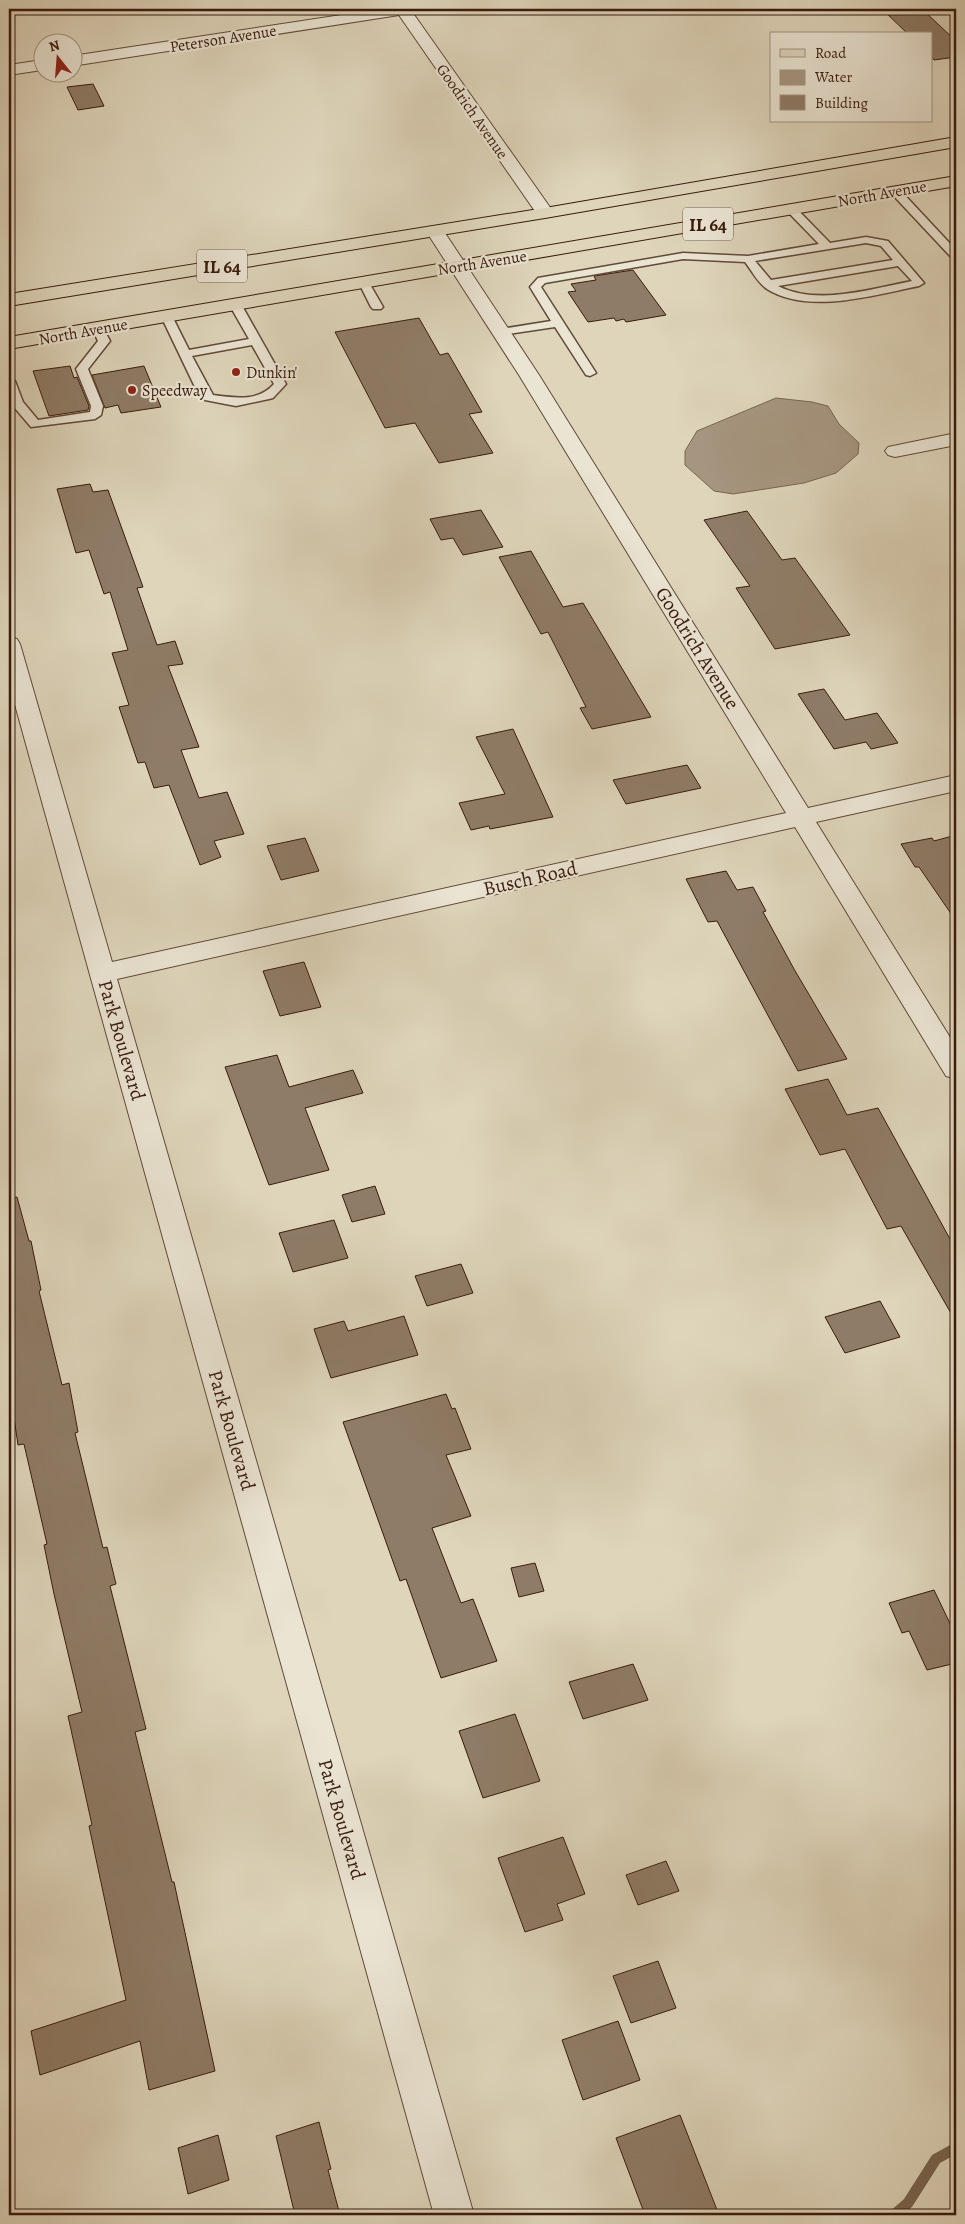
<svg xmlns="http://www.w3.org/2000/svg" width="965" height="2224" font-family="Alegreya,serif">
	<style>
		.water { fill: #a69680; stroke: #7a6552 }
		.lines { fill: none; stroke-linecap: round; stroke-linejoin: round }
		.stream { stroke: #7a6552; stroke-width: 11 }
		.building { fill: #8f7c67; stroke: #391b0d }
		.service-casing { stroke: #624a38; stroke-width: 3 }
		.minor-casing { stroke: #624a38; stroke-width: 2 }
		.primary-casing { stroke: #391b0d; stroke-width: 2 }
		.service { fill: #eae4d3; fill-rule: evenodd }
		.minor { fill: #eae4d3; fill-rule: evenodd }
		.primary { fill: #ded5bb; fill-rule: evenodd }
		.poi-dot { fill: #8f2418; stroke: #eae4d3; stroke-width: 2 }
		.labels { text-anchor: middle; stroke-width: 4.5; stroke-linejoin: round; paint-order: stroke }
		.far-street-label { font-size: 16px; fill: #391b0d; stroke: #eae4d3 }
		.far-poi-label { font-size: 16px; fill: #391b0d; stroke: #eae4d3; text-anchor: start }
		.shield { fill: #eae4d3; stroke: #6e5748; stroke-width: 1 }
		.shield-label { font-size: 19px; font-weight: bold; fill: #391b0d }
		.street-label { font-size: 20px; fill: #391b0d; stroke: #eae4d3 }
	</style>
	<rect width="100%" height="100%" fill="#ded5bb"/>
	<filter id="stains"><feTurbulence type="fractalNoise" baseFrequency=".004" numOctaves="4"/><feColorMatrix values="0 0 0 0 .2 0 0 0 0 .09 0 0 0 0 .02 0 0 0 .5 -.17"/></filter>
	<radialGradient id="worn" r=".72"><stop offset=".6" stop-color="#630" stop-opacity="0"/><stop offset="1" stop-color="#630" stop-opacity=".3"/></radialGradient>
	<path class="water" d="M776,398L812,402L828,406L839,424L859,443L858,454L836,473L804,483L733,494L714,491L685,465V451L697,431Z"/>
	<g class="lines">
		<path class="stream" d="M894,2215L908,2203L936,2159L956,2148"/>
	</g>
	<path class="building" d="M882,9H922L956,41V57L934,60L931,56V34H908Z
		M93,84L104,106L78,110L67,87Z
		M633,270L666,315L626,322L624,319L616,321L614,318L588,322L568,292L576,291L571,284L596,280L594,276Z
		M419,318L440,355L448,353L482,412L469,414L493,453L439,463L415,423L385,428L335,332Z
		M70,366L74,378L77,377L89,406L88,410L49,416L33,371Z
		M144,366L161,407L121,413L118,405L105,408L92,375Z
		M90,484L93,492L108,490L143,587L137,588L157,645L175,641L183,664L168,666L199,747L181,750L199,798L227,792L244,834L214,841L221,857L200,865L169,785L154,788L145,762L138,763L119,707L129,705L112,653L128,650L110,592L104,594L89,550L76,553L57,489Z
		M481,510L503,547L463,555L453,538L441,540L430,519Z
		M747,511L782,560L795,558L850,635L775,649L736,588L750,586L704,520Z
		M531,551L563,607L583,603L651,717L592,729L580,708L586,707L548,632L541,634L499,557Z
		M824,689L845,720L877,713L898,743L871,749L866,742L834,749L798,694Z
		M513,729L553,817L490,829L489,826L471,830L459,803L505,794L476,737Z
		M687,765L701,788L626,804L613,780Z
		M956,835V921L919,867H915L901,844L932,838L934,841Z
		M305,838L319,871L281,880L267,846Z
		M726,871L737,890L753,887L766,911L763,912L794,969L847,1059L798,1071L717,921L708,922L686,879Z
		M304,962L321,1007L280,1016L263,971Z
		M277,1055L289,1087L353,1070L363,1093L305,1108L329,1170L269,1185L225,1067Z
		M828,1079L847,1115L878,1108L950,1239L956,1237V1322L901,1226L887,1229L845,1149L820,1155L785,1089Z
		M375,1186L385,1214L352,1222L342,1195Z
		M17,1197L29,1241H31L41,1290L39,1291L62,1385L69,1383L78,1432L75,1433L103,1548L107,1547L116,1584L110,1586L146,1729L135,1732L172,1882H174L215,2071L149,2090L140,2041L40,2075L31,2031L126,2000L89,1826L92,1825L68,1716L82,1712L54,1594L44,1545L47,1544L24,1444L18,1445L9,1384V1198Z
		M334,1220L348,1258L293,1272L279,1233Z
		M461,1264L473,1293L427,1306L415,1276Z
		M880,1301L900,1337L845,1353L825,1317Z
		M404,1316L418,1355L331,1378L314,1329L344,1321L348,1331Z
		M446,1394L452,1409L455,1408L471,1449L446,1455L471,1516L432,1528L461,1603L473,1599L497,1661L441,1678L406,1579L400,1581L343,1422Z
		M535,1563L544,1591L519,1597L511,1568Z
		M934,1590L956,1636V1663L927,1670L909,1631L902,1633L889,1603Z
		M633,1664L648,1700L583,1719L569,1682Z
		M515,1714L540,1781L483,1798L459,1731Z
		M563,1837L585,1894L557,1904L563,1920L525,1932L498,1858Z
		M666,1861L679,1891L638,1905L626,1875Z
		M658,1961L676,2008L631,2023L613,1976Z
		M618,2021L640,2080L583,2100L562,2040Z
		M680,2115L719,2215H645L616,2138Z
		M319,2122L331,2169L328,2170L340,2215H295L276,2136Z
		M218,2135L229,2180L188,2194L178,2148Z"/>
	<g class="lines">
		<g class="service-casing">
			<path id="service" d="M895,188L899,189L956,250V259L952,258L891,193L890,191Z
				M791,206L795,207L830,243L866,237L888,241L924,283L919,286C875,295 808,315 767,289C758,283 752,271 745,262L683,259L545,283L541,287L596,373L590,376L586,375L555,327L501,335L495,332L501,329L551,321L530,287L538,278L683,253L748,256L819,244L787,211L786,209ZM866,243L881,246L893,260L771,280L755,261ZM898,266L912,281C870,289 818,306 778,286Z
				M363,278L368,281L383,307L381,309H373L371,307L358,281Z
				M235,301L241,304L286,384L273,398L269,399L236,406L205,400L195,387L161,316L167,313L171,314L189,350L249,339L229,304ZM252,345L274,384C258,402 235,398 213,395L192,356Z
				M98,325L102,326L110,341L88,369L103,406L101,415L95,419L31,427L14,407H9V378L15,381L23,402L38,420L90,412L91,406L76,369L98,341L92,328Z"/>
		</g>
		<g class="minor-casing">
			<path id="minor" d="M381,9H410L554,213L551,217H539L399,15L72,66V56Z
				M42,60V70L9,75V65Z
				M435,226L441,227L539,375L808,808L956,775V791L816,822L956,1047V1079L946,1076L795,827L117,979L474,2215H434L9,683V637L17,639L20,644L112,962L786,813L519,375L426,231L429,227Z
				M956,433V445L895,457L888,455L885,451L888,447Z"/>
		</g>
		<g class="primary-casing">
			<path id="primary" d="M956,137V147L545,218L9,306V294L545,208Z
				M956,176V186L9,349V337Z"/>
		</g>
		<use href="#service" class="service"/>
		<use href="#minor" class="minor"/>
		<use href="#primary" class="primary"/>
	</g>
	<g class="poi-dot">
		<circle cx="236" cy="372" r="5"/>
		<circle cx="132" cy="390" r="5"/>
	</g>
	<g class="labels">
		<g class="far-street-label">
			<text transform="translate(223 38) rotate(-9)" y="6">Peterson Avenue</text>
			<text transform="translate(473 111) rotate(55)" y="6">Goodrich Avenue</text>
			<text transform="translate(882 193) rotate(-10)" y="6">North Avenue</text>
			<text transform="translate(482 262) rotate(-9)" y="6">North Avenue</text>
			<text transform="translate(83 331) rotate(-10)" y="6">North Avenue</text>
		</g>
		<g class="far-poi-label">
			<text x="246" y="378">Dunkin'</text>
			<text x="142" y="396">Speedway</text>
		</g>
		<g class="shield">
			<rect x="683" y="207.5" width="50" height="33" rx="4"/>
			<rect x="197" y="249.5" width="50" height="33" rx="4"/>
		</g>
		<g class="shield-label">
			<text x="708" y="231">IL 64</text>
			<text x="222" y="273">IL 64</text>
		</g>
		<g class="street-label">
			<text transform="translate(698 648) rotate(58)" y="7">Goodrich Avenue</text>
			<text transform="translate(530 878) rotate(-13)" y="7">Busch Road</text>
			<text transform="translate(122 1040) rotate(74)" y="7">Park Boulevard</text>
			<text transform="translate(232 1430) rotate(74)" y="7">Park Boulevard</text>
			<text transform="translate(342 1819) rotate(74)" y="7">Park Boulevard</text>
		</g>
	</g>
	<rect width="965" height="2224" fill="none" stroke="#ded5bb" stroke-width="30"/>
	<rect x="10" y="10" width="945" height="2204" fill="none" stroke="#391b0d" stroke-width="2.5"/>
	<rect x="15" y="15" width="935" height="2194" fill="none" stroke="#391b0d"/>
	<rect x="770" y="32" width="162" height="90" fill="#eae4d3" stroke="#a39484"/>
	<rect x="780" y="49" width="25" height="8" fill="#ded5bb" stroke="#a39484"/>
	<text x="815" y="58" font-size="15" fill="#391b0d">Road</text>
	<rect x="780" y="70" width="25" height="15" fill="#a69680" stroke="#a39484"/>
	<text x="815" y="82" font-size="15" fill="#391b0d">Water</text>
	<rect x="780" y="95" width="25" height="15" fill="#8f7c67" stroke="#a39484"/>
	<text x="815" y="108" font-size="15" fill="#391b0d">Building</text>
	<g transform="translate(58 58) rotate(343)"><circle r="24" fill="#eae4d3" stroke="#a39484"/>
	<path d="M0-4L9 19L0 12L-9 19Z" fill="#8f2418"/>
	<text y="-8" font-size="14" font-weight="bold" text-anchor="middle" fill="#391b0d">N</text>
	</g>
	<rect width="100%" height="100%" filter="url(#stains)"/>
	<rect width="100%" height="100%" fill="url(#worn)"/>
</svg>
